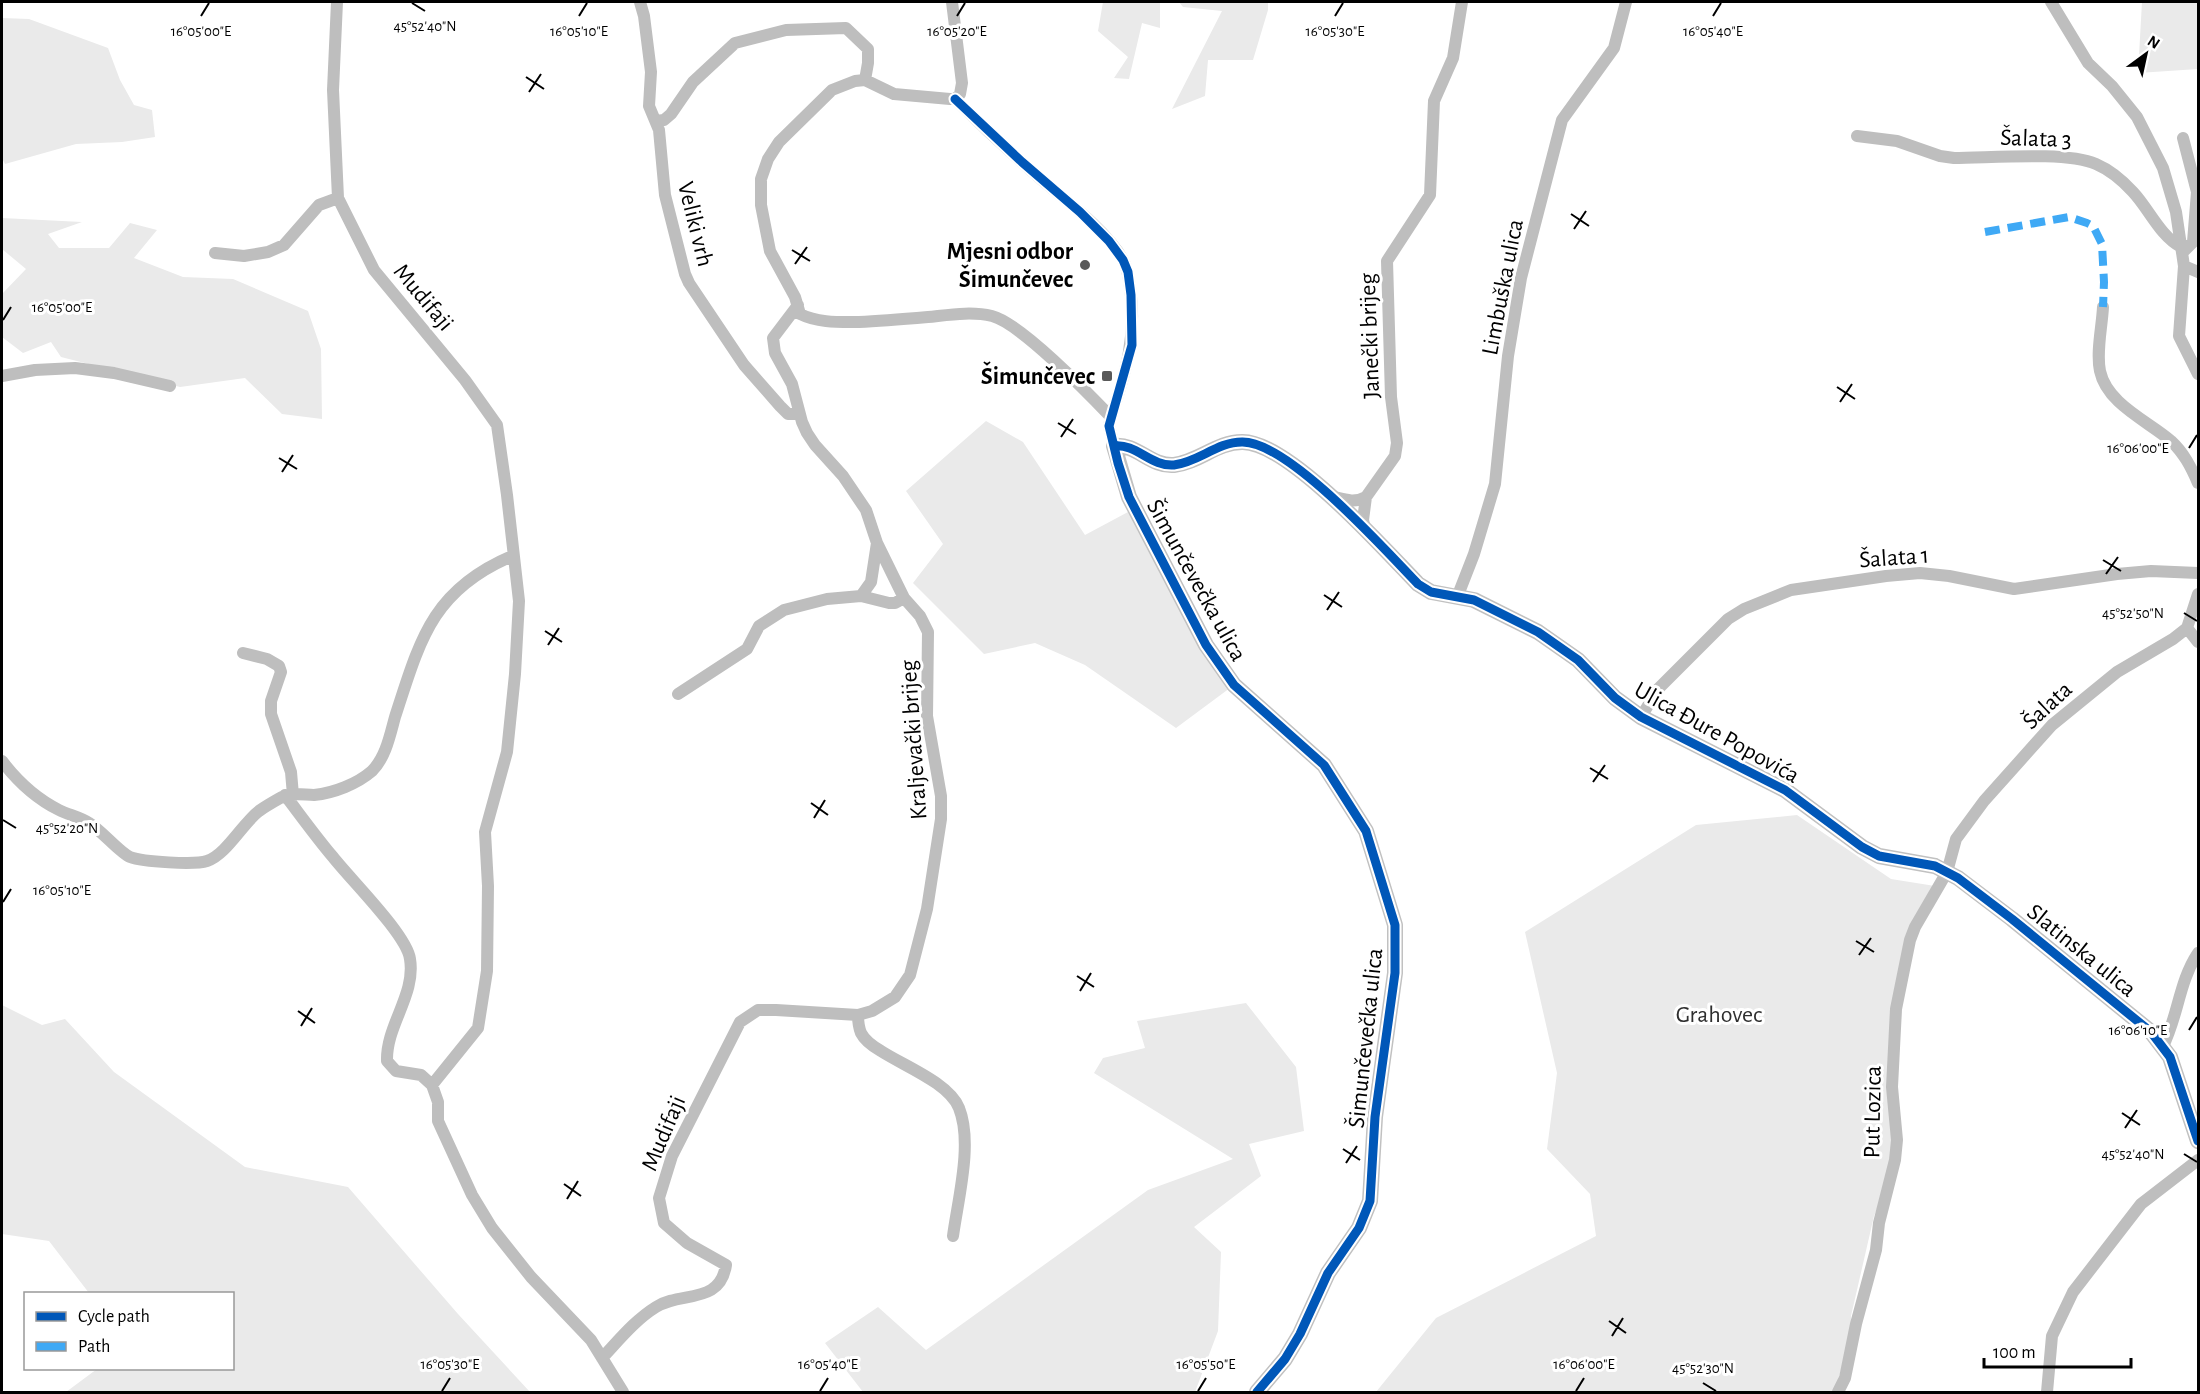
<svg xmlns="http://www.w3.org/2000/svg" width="2200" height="1394" font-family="'Alegreya Sans',sans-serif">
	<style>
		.green { fill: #eaeaea }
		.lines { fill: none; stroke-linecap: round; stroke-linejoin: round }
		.street { stroke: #bebebe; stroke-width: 12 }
		.secondary { stroke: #c1c1c1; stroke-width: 16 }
		.quiet { stroke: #3fa9f5; stroke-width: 8; stroke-dasharray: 15 8; stroke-linecap: butt }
		.cycleway-casing { stroke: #fff; stroke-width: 13 }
		.cycleway { stroke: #0057b8; stroke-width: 9 }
		.ticks { fill: none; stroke: #000; stroke-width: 2 }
		.poi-dot { fill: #595959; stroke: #fff; stroke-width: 2 }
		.labels { text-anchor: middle; stroke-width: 6; stroke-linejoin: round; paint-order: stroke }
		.street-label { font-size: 24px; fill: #000; stroke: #fff }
		.poi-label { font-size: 24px; font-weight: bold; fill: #000; stroke: #fff; text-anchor: end }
		.park-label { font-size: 24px; fill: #2f2f2f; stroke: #fff }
		.ticks-label { font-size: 15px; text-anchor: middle; fill: #000; stroke: #fff; stroke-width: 6; stroke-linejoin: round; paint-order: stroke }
	</style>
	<rect width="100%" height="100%" fill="#fff"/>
	<path class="green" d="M1103,2H1160V28L1142,23L1129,79L1114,78L1128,57L1098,31Z
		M1179,2H1268V10L1253,60H1208L1205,96L1172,109L1222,11L1183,7Z
		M2142,2H2198V69L2138,73Z
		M2,18L29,19L108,48L120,80L134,105L152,110L155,137L122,142L76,144L5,164L2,158Z
		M2,218L82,222L48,234L59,248H109L130,223L157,230L134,258L183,277L233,279L308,311L321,349L322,419L282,414L245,378L180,387L61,357L51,342L23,353L2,337V294L26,269L2,249Z
		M986,421L1023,442L1085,535L1128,512L1234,685L1176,728L1085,665L1035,643L984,654L913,583L943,544L906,491Z
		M1797,815L1891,879L1935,886L1907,935L1890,1176L1874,1216L1851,1316V1339L1834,1392H1376L1436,1318L1596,1236L1590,1194L1547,1149L1557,1073L1525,932L1696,825Z
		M1246,1003L1296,1067L1304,1131L1249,1144L1261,1176L1194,1227L1221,1252L1218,1331L1195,1392H863L825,1343L878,1307L926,1350L1148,1190L1233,1159L1094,1073L1103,1058L1145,1048L1137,1021Z
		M2,1005L42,1025L65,1019L114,1072L245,1167L348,1187L458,1314L530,1392H66L97,1369L232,1368V1294L89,1293L49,1241L2,1234Z"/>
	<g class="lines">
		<path class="street" d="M337,2L333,90L338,198
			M640,2L644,16L651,72L649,106L659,130L665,195L685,274L689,283L744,365L780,406L788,414H800
			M952,2L962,83L960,94L955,99H950L894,94L865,80L855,81L832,90L779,142L768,159L761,179V205L770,251L795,297L800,314C818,323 839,322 859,322C882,321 905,319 928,317C948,315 971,311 992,316C1020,323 1089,394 1111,417
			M2051,2L2088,63L2112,86L2137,117L2163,168L2176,212L2184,266L2179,336L2198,374
			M955,99C983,127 1012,154 1042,180C1067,201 1108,232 1123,260C1128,269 1129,278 1130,287C1137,336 1126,371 1111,417L1109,426L1114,446
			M656,121L664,120L671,114L693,82L735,43L786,30L846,28L868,49V63L865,80
			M1857,136L1897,141L1940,156L1954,158C1990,158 2065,151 2096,164C2110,170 2123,181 2133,192C2149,209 2160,236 2181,247
			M215,253L244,256L268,252L284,245L319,205L338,198L374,270L465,380L497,425L507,495L519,601L515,674L507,752L485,832L488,886L487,971L478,1028L432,1085
			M2182,253L2193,242L2197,192L2183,138
			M2184,266L2198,272
			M798,305L773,338L775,353L792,384L802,422L807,433L815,445L843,476L866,510L877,543L904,598L920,616L928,632L927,716L941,796V819L927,909L910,975L895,997L872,1011L858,1015C858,1021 859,1028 861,1033C865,1041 874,1047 881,1051C904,1066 949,1083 959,1108C973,1143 958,1199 953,1236
			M2103,307C2102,327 2096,352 2100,371C2107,404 2148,421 2171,441C2184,453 2191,467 2198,483
			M2,376L35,370L75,368L114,373L170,386
			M1334,497C1346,500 1355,503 1366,497L1395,456L1397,443L1391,397L1387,261L1430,195L1434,101L1453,58L1462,2
			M1365,530L1363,520L1366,497
			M1458,595L1474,554L1495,484L1508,356L1521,278L1562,120L1614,48L1626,2
			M861,596L871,582L877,543
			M2187,628L2198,642
			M243,653L267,659L279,666L281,672L271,701V714L291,772L293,795
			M678,694L747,649L759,626L784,610L827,599L861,596L889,603H895L904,598
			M1641,717L1658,689L1728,619L1744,609L1791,590L1886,576L1920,573L1949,576L2014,589L2117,574L2151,571L2198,573
			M2,761C18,782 35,798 59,810C69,815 80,817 89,823C101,830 120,853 130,857C143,862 195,865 207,861C226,855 243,823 259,811C266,806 275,801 282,797C291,792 304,795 314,795C334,793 357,784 372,771C386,757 390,735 395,717C420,640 432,590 512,556
			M285,795C301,816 316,837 333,857C350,879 407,935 410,959C416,995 386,1025 387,1061L396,1071L421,1075L432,1085L438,1102V1121L472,1195L492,1228L531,1277L591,1340L623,1392
			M2163,1046C2178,1017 2179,981 2198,953
			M602,1358C619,1340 635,1320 656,1307C681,1291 720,1305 726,1265L687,1243L664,1223L659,1198L672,1156L740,1022L758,1010H776L858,1015
			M1838,1392L1845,1378L1856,1324L1876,1250L1879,1223L1895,1160L1897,1140L1892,1087L1896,1009L1910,940L1915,927L1947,872L1956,839L1984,801L2052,725L2117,672L2173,639L2187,628L2198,594
			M2047,1392L2052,1336L2073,1292L2141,1204L2198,1160"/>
		<path class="secondary" d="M1257,1392L1285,1359L1300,1334L1328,1273L1359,1228L1370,1201L1375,1117L1395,973V925L1366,831L1324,765L1234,685L1206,645L1129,497L1114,446C1136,443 1151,467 1174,465C1199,462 1217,442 1242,442C1288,441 1385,550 1418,584L1431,592L1474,600L1538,632L1578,660L1615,698L1641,717L1785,790L1862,847L1879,856L1935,866L1958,878L2012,919L2151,1032L2170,1057L2198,1141"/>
		<path class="quiet" d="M1985,232L2069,217L2087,223L2093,226L2102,244L2104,282L2103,307"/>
		<g class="cycleway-casing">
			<path id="cycleway" d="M955,99L1022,162L1080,212L1109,241L1123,260L1128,272L1131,295L1132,345L1109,426L1118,463L1129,497L1206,645L1234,685L1324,765L1366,831L1395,925V973L1375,1117L1370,1201L1359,1228L1328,1273L1300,1334L1285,1359L1257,1392
				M1114,446C1136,443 1151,467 1174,465C1199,462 1217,442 1242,442C1288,441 1385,550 1418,584L1431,592L1474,600L1538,632L1578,660L1615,698L1641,717L1785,790L1862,847L1879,856L1935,866L1958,878L2012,919L2151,1032L2170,1057L2198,1141"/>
		</g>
		<use href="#cycleway" class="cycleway"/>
	</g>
	<path class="ticks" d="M412,3L425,11M201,16L209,3M579,16L587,3M957,16L965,3M1335,16L1343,3M1713,16L1721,3M526,77L544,89M529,92L541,74M1571,214L1589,226M1574,229L1586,211M792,250L810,261M795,264L807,247M3,320L11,307M1837,387L1855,399M1840,402L1852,384M1058,423L1076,434M1061,437L1073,419M2189,448L2197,435M279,458L297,469M282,472L293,455M2103,560L2121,571M2106,574L2118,557M1324,595L1342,607M1327,610L1339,592M2184,613L2197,621M545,631L562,642M548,645L559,628M1590,768L1608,779M1593,782L1605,765M811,803L828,815M814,818L825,800M3,820L16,828M3,902L11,889M1856,941L1874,952M1859,955L1871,938M1077,976L1094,987M1080,991L1091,973M298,1011L315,1023M301,1026L312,1008M2189,1030L2197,1017M2122,1113L2140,1125M2125,1128L2137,1110M1343,1149L1360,1160M2184,1154L2197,1162M1346,1163L1357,1146M564,1184L581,1196M567,1199L578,1181M1609,1321L1626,1333M1612,1336L1623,1318M1703,1383L1716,1391M442,1391L450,1378M820,1391L828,1378M1198,1391L1206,1378M1576,1391L1584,1378"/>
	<g class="poi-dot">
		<circle cx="1085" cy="265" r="6"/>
		<rect x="1101" y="370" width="12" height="12" rx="3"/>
	</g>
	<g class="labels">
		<g class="street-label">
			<text transform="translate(2036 138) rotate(2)" y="8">Šalata 3</text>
			<text transform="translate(696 224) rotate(76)" y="8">Veliki vrh</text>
			<text transform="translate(1502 287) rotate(-79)" y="8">Limbuška ulica</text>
			<text transform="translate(424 297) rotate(50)" y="8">Mudifaji</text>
			<text transform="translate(1369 336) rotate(-92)" y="8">Janečki brijeg</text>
			<text transform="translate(1894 557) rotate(-4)" y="8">Šalata 1</text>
			<text transform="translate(1197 580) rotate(61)" y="8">Šimunčevečka ulica</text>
			<text transform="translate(2047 705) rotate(-43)" y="8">Šalata</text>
			<text transform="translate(1717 732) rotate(29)" y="8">Ulica Đure Popovića</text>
			<text transform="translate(913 740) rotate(-94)" y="8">Kraljevački brijeg</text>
			<text transform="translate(2082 950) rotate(39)" y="8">Slatinska ulica</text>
			<text transform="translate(1365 1038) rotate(-84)" y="8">Šimunčevečka ulica</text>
			<text transform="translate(1872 1112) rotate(-89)" y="8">Put Lozica</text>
			<text transform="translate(663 1133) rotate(-67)" y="8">Mudifaji</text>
		</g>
		<g class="poi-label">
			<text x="1073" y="259">Mjesni odbor<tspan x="1073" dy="28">Šimunčevec</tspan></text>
			<text x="1095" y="384">Šimunčevec</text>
		</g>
		<g class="park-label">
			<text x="1719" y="1022">Grahovec</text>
		</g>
	</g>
	<g class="ticks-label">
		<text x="425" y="31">45°52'40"N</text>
		<text x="957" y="36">16°05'20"E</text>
		<text x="1713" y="36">16°05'40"E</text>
		<text x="201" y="36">16°05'00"E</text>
		<text x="579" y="36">16°05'10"E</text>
		<text x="1335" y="36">16°05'30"E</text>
		<text x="62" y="312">16°05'00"E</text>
		<text x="2138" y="453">16°06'00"E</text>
		<text x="2133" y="618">45°52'50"N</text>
		<text x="67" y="833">45°52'20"N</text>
		<text x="62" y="895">16°05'10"E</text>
		<text x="2138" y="1035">16°06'10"E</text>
		<text x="2133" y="1159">45°52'40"N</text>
		<text x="450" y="1369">16°05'30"E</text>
		<text x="828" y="1369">16°05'40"E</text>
		<text x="1206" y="1369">16°05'50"E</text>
		<text x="1584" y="1369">16°06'00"E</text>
		<text x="1703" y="1373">45°52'30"N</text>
	</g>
	<rect width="2200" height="1394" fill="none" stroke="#000000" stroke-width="6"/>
	<rect x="24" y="1292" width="210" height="78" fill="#ffffff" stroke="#999999" stroke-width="1.5"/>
	<rect x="36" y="1312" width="30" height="9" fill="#0057b8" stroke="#999999" stroke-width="1.5"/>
	<text x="78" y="1322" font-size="18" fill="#000000">Cycle path</text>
	<rect x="36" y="1342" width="30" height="9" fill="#3fa9f5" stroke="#999999" stroke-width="1.5"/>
	<text x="78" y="1352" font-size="18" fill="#000000">Path</text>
	<g transform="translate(2146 54) rotate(33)" stroke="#ffffff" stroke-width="4.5" paint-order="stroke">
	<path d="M0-4.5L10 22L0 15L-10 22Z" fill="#000000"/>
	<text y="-9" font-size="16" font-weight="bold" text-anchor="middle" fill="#000000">N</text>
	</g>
	<path d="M1984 1358v9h147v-9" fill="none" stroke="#000000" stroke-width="3"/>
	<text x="1993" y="1358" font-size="18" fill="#000000" stroke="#ffffff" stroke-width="4.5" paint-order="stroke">100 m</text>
</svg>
